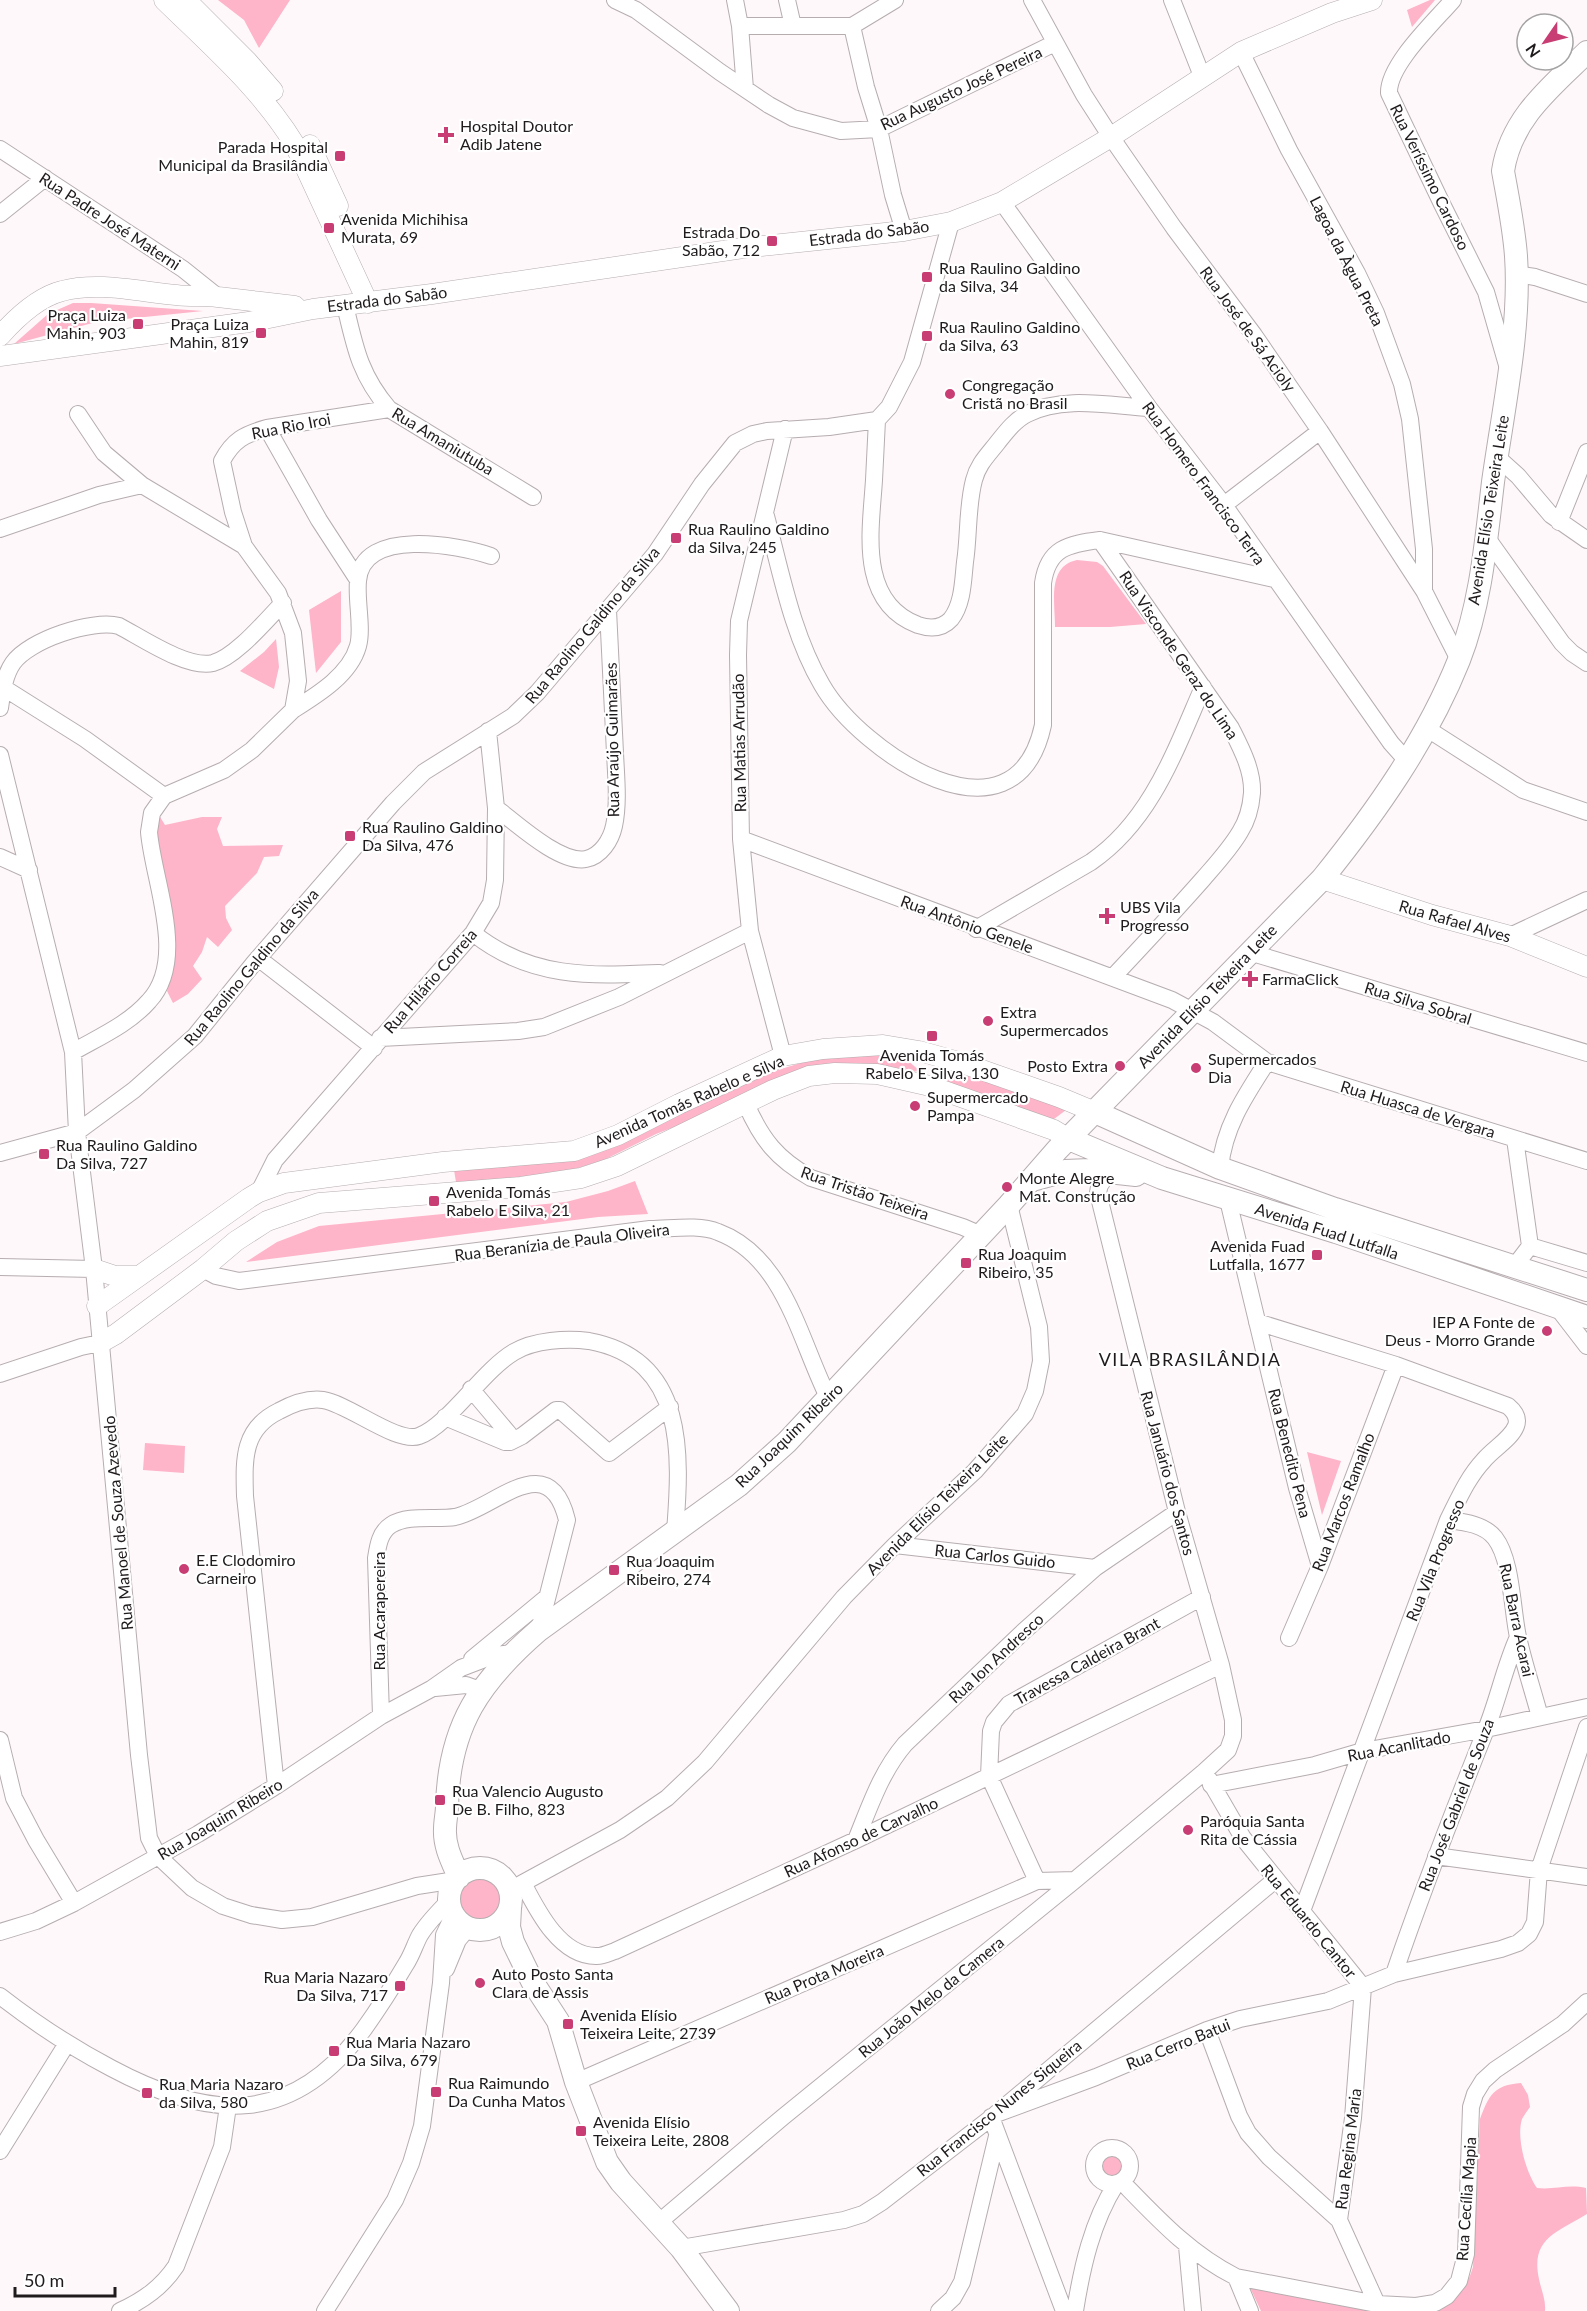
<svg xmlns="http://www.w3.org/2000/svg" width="1587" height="2311" font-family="Lato,sans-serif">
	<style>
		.green { fill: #feb4c9 }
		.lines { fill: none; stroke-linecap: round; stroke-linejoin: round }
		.minor-casing { stroke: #b6adaf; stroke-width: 18 }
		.tertiary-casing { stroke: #b6adaf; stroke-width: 21 }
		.secondary-casing { stroke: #b6adaf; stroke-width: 24 }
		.minor { stroke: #fff; stroke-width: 16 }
		.tertiary { stroke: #fff; stroke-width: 20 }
		.secondary { stroke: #fff; stroke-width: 22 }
		.poi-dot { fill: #c83d73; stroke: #fff; stroke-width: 2 }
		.labels { text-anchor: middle; stroke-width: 4.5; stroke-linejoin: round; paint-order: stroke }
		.street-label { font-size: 16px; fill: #1f1b1c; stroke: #fff }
		.poi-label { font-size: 16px; fill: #1f1b1c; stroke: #fff; text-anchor: start }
		.neighbourhood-label { font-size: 18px; letter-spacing: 1.5px; fill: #1f1b1c; stroke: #fff }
	</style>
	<rect width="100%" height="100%" fill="#fef8fa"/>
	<path class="green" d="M218,0H290L259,48L244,20Z
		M1430,0H1435L1412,27L1407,10Z
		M73,303H91L203,311L96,322L14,344L48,314Z
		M1077,560L1097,562L1103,566L1146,624L1110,627H1055C1055,602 1047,566 1077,560Z
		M341,591V642L316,673L309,610Z
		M276,639L279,667L274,689L240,671L264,652Z
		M157,812L165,825L202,817H222L217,829L223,846L283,845L279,856L264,857L257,873L225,906L226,918L232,930L218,947L207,937L202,952L193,966L202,979L188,994L173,1003L167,991L170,974L155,823Z
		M882,1053L906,1059L921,1072L856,1064L692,1120L656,1134L604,1160L565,1172L483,1181L456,1182L454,1170L516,1166L556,1161L687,1110L768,1073L804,1062L846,1055Z
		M948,1069L1042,1099L1066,1110L1054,1119L1030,1114L942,1082Z
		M635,1181L648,1214L598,1217L246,1262L277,1242L319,1226L566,1202L608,1191Z
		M145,1443L185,1446L184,1473L143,1470Z
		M1307,1452L1341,1461L1322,1515Z
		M454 1900a25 25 0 1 1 50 0a25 25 0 1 1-50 0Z
		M1521,2083L1528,2095L1530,2107C1528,2110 1524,2115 1522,2119C1516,2137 1526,2173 1537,2188C1554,2190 1568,2184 1586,2188L1587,2214C1558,2232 1530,2238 1539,2279C1541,2290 1546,2299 1545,2311H1433C1457,2298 1465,2293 1473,2267L1480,2119C1489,2095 1494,2085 1521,2083Z
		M1096 2167a15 15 0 1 1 30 0a15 15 0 1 1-30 0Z
		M1247,2281L1372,2311H1261Z"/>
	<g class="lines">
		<g class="minor-casing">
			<path id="minor" d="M615,0L636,10L720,72L769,105L793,118L841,131L879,129L1055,43
				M735,0L740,26L745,89
				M787,0L793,26
				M1032,0L1084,95L1111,137L1174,228L1254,335L1320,431L1424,591L1459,660
				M1172,0L1202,76
				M1453,0C1434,22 1388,65 1389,93L1442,204L1486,292L1507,365
				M740,26H852L895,0
				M852,26L866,87L879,129L893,195L904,231
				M1241,52L1289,150L1357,273L1376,313L1402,384L1410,419L1424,549V591
				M0,149L183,269L218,297
				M1002,202L1149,408L1224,505L1391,743L1408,762
				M0,214L45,178
				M1516,274L1535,277L1587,294
				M345,305C355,348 360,375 389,409L533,497
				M877,420C876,440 875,460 874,480C871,529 857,602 918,625C930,629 942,629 951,619C963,604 963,580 965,562C969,536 967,506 974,480C978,464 988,455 998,442C1006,432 1015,420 1027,414C1063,395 1111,406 1149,408
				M267,428L319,520L358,580
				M1498,458L1518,476L1551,515L1587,540
				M1224,505L1320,431
				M766,516C781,572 792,634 822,685C861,753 1015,855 1043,725V583C1048,548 1068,544 1100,540L1274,579
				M1559,522L1587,452
				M0,529L99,495L142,485
				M1487,538L1562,643L1572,653L1587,663
				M1100,540L1231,728C1241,748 1253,770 1252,793C1251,806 1247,821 1240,832C1230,849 1216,864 1203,879C1174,912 1144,944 1113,977
				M244,546L233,512L222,461C233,440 245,434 267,428L389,409
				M4,688L85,739L164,796
				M0,708C2,694 4,676 13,663C29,640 92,619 119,626C142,638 187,669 213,663C236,657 266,620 283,603
				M293,710C317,695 350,675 358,646C363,628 356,601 358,581C362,527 458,545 491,556
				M1426,728L1523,790L1587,812
				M0,755L73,1052L77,1132L94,1269L139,1755L149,1838L158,1856L192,1888L223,1906L251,1915L282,1920L312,1917L417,1886L456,1880
				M496,808C516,823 560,864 586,859C601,856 611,840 614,826C619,803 616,776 615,753C613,705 610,658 608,610
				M741,839L1172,1000L1213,1022L1267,1062L1587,1161
				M0,857L29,870
				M976,929L1091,862C1151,821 1175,751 1203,687
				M473,933C530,979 591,976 660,973
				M1510,936L1587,900
				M1249,952L1587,1053
				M258,958L374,1048
				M380,1038L518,1031L544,1027L619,997L750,931
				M73,1052C99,1037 129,1024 149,1001C188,959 153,881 149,832L152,813L164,796L224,770L252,750L293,710L298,681L293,633L278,593L244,546L142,485L104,453L78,414
				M783,1056L750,931L741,839L738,655L739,621L785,429
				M746,1104C762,1140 777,1159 811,1178L963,1227L979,1234
				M1515,1139L1530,1246
				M0,1153L77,1132L134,1090L195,1036L254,963L393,803L424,772L513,716L537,693L655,554L702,484L735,443L753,434L767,431L829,427L877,420L889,407L912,362L951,222
				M1220,1168C1224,1127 1245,1096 1267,1062
				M259,1192L275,1160L473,933L491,903L495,880L496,808L488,731
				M1228,1200L1297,1488L1320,1566
				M0,1267L94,1269
				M1514,1267L1530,1246L1587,1263
				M203,1269L216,1276L239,1281L650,1229C671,1229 698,1224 718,1232C785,1257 800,1342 829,1399
				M1557,1307L1587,1346
				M1257,1322L1396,1365L1508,1406C1514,1411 1519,1418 1516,1426C1511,1439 1493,1449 1484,1460C1468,1477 1459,1498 1448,1520L1302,1911
				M0,1374L81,1347L100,1343
				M445,1417L505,1442H510L509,1434L471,1389
				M510,1442L522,1436L556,1410H560L609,1453L670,1407
				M1448,1520C1464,1522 1484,1524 1495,1538C1512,1560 1512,1610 1518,1637C1524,1664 1533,1691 1540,1717
				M895,1545L1095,1568
				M1289,1638L1320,1566L1396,1365
				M472,1659L546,1598
				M435,1688L466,1685L480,1690
				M381,1716L376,1558C378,1545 380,1532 391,1525C408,1514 436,1520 455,1517C494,1509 549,1445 567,1520L539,1630
				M0,1740L14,1798L36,1840L74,1903
				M1207,1776L1243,1838L1363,1987
				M1211,1785L1315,1765L1363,1751L1486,1729L1587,1707
				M276,1786L245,1496C244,1460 242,1429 279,1411C292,1404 308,1398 323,1400C349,1404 397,1444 419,1436C449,1425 482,1371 514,1352C534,1340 567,1338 589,1341C687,1359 681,1455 675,1532
				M856,1840C870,1806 881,1772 905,1744L1024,1631L1095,1568L1177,1512
				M1436,1856L1587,1877
				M1037,1881L989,1776L991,1731L994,1722L1009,1704L1202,1597
				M523,1883C537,1910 560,1957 597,1956C603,1956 609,1953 615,1951L856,1840L1221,1665
				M510,1890L620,1830L667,1798L705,1762L844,1597L895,1545L975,1471L1025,1414L1035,1391L1041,1361L1039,1327L1009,1205
				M0,1932L36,1921L74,1903L198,1834L276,1786L381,1716L431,1689L461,1668L495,1655L512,1653
				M446,1969L458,1940L469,1927
				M1394,1974C1422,1892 1453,1812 1485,1732C1498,1701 1504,1668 1518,1637
				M1363,1987L1353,2118L1339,2220L1377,2304
				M0,1996C36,2024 71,2047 111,2068C210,2121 292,2127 364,2029C379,2008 393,1986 406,1964C412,1955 415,1944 420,1935C428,1922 439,1911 450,1900
				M1207,2030L1239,2116L1248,2133L1269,2157L1339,2220
				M576,2082L1037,1881L1075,1880
				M996,2114L1096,2077L1207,2030L1240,2019L1328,2001L1394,1974L1501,1949L1518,1943L1529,1934L1535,1922L1539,1870L1587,1727
				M991,2117L1064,2311
				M1094 2166a18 18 0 1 1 36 0a18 18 0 1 1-36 0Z
				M0,2151L66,2045
				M1122,2182C1157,2218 1190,2254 1236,2277L1377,2304L1416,2306L1435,2303L1447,2296L1459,2281L1466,2254L1471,2107L1475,2094L1483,2081L1495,2070L1563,2024L1587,2002
				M658,2223L783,2117L1075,1880L1204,1772L1228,1750L1233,1736V1720L1221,1665L1177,1512L1098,1193C1099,1181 1106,1177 1117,1172
				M1187,2246L1193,2311
				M681,2248L844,2220L863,2214L882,2202L996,2114L1275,1880
				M1236,2277L1250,2311
				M120,2311C144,2300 162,2287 176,2266L222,2147L228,2106
				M325,2311L395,2200L411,2163L422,2126L441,1983L444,1935L454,1914
				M939,2311L953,2298L962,2282L997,2136
				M1075,2311C1082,2267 1092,2222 1116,2184"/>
		</g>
		<g class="tertiary-casing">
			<path id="tertiary" d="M164,0C211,46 261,89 295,145L368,303
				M186,0L247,61L273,91
				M310,145L338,206
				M0,336C16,318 38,297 62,291C98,281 140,292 176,295C190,297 204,295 218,297C244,300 269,303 295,306
				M0,356L249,322L313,309L432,294L743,248L904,231L951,222L1002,202L1111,137L1241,52L1332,13L1372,0
				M1322,879L1432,915L1510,936L1587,967
				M94,1269L115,1276H138
				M97,1306L249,1198L259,1192L284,1183L443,1162L574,1151L618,1135L679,1104L783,1056L823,1049L883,1045L919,1051L959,1062L1059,1097L1095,1112
				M100,1343L116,1334L203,1269L236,1241L267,1221L319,1203L521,1187L581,1178L617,1166L773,1090L809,1076L835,1073L877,1074L930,1086L1054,1130L1069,1139"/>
		</g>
		<g class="secondary-casing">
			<path id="secondary" d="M1095,1112L1220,1168L1335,1209L1587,1290
				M1069,1139L1162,1178L1336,1232L1587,1317
				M1029,1181L1065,1171L1090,1170L1136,1175
				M449 1899a31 31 0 1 1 62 0a31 31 0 1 1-62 0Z
				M459,1877C452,1861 444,1846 445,1829C445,1821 447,1813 447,1806C449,1725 480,1681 539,1630L739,1485L787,1442L1009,1205L1057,1150L1322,879C1376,812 1427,740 1459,660C1481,604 1486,541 1493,482C1503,410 1521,328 1516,256C1514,228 1508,199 1503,171C1511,118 1551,87 1587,52
				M510,1908L509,1927L513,1942L532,1981L558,2021L576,2082L607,2162L621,2182L681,2248L728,2311"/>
		</g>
		<use href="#minor" class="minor"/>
		<use href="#tertiary" class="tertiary"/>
		<use href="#secondary" class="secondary"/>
	</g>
	<g class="poi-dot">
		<path d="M443 126h6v6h6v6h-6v6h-6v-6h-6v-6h6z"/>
		<rect x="334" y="150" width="12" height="12" rx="3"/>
		<rect x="323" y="222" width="12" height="12" rx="3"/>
		<rect x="766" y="235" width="12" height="12" rx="3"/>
		<rect x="921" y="271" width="12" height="12" rx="3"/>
		<rect x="132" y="318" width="12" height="12" rx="3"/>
		<rect x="255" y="327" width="12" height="12" rx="3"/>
		<rect x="921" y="330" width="12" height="12" rx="3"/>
		<circle cx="950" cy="394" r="6"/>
		<rect x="670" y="532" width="12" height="12" rx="3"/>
		<rect x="344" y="830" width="12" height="12" rx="3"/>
		<path d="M1104 907h6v6h6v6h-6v6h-6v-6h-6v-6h6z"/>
		<path d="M1247 970h6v6h6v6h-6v6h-6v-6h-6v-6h6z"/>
		<circle cx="988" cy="1021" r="6"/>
		<rect x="926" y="1030" width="12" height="12" rx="3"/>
		<circle cx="1120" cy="1066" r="6"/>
		<circle cx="1196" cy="1068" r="6"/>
		<circle cx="915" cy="1106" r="6"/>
		<rect x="38" y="1148" width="12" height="12" rx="3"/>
		<circle cx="1007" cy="1187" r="6"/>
		<rect x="428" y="1195" width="12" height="12" rx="3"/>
		<rect x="1311" y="1249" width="12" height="12" rx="3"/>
		<rect x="960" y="1257" width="12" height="12" rx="3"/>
		<circle cx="1547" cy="1331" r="6"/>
		<circle cx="184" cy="1569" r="6"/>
		<rect x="608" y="1564" width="12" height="12" rx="3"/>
		<rect x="434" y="1794" width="12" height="12" rx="3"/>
		<circle cx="1188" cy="1830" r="6"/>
		<circle cx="480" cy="1983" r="6"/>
		<rect x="394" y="1980" width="12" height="12" rx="3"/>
		<rect x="562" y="2018" width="12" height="12" rx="3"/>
		<rect x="328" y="2045" width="12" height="12" rx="3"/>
		<rect x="430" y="2086" width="12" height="12" rx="3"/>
		<rect x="141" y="2087" width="12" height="12" rx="3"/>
		<rect x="575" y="2125" width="12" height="12" rx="3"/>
	</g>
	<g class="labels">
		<g class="street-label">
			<text transform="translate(961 88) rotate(-25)" y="6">Rua Augusto José Pereira</text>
			<text transform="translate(1430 177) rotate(64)" y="6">Rua Veríssimo Cardoso</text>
			<text transform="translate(110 221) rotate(33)" y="6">Rua Padre José Materni</text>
			<text transform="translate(869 233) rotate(-7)" y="6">Estrada do Sabão</text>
			<text transform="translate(1347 261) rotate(63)" y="6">Lagoa da Àgua Preta</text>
			<text transform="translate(387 299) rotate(-7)" y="6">Estrada do Sabão</text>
			<text transform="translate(1248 329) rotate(54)" y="6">Rua José de Sá Acioly</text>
			<text transform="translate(291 426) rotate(-11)" y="6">Rua Rio Iroi</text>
			<text transform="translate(443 441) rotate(31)" y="6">Rua Amaniutuba</text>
			<text transform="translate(1204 483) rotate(54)" y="6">Rua Homero Francisco Terra</text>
			<text transform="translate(1488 510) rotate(-81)" y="6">Avenida Elísio Teixeira Leite</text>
			<text transform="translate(592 625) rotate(-50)" y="6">Rua Raolino Galdino da Silva</text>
			<text transform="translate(1179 655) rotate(56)" y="6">Rua Visconde Geraz do Lima</text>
			<text transform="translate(612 740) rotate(-91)" y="6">Rua Araújo Guimarães</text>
			<text transform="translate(739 743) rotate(-91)" y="6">Rua Matias Arrudão</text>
			<text transform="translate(1455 921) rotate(16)" y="6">Rua Rafael Alves</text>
			<text transform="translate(967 924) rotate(20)" y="6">Rua Antônio Genele</text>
			<text transform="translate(251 967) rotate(-50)" y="6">Rua Raolino Galdino da Silva</text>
			<text transform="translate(430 981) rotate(-49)" y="6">Rua Hilário Correia</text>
			<text transform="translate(1207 996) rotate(-46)" y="6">Avenida Elísio Teixeira Leite</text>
			<text transform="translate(1418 1003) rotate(17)" y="6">Rua Silva Sobral</text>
			<text transform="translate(689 1101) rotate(-24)" y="6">Avenida Tomás Rabelo e Silva</text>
			<text transform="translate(1418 1109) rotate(17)" y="6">Rua Huasca de Vergara</text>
			<text transform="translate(865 1193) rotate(19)" y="6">Rua Tristão Teixeira</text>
			<text transform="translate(1327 1231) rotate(18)" y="6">Avenida Fuad Lutfalla</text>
			<text transform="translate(562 1242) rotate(-7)" y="6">Rua Beranízia de Paula Oliveira</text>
			<text transform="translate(789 1435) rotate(-44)" y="6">Rua Joaquim Ribeiro</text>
			<text transform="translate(1290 1453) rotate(76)" y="6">Rua Benedito Pena</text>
			<text transform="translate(1168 1473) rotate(75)" y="6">Rua Januário dos Santos</text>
			<text transform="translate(1343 1502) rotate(-69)" y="6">Rua Marcos Ramalho</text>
			<text transform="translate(937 1504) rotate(-45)" y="6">Avenida Elísio Teixeira Leite</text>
			<text transform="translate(118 1523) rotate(-95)" y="6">Rua Manoel de Souza Azevedo</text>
			<text transform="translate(995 1556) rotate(6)" y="6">Rua Carlos Guido</text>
			<text transform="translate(1435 1560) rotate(-68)" y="6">Rua Vila Progresso</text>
			<text transform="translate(379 1611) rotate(-90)" y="6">Rua Acarapereira</text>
			<text transform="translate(1517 1620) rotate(78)" y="6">Rua Barra Acarai</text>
			<text transform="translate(996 1658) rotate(-43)" y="6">Rua Ion Andresco</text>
			<text transform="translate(1087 1661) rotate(-29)" y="6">Travessa Caldeira Brant</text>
			<text transform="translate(1399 1746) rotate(-11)" y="6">Rua Acanlitado</text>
			<text transform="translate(1456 1805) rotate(-69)" y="6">Rua José Gabriel de Souza</text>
			<text transform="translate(220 1819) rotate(-31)" y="6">Rua Joaquim Ribeiro</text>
			<text transform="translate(861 1837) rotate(-25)" y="6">Rua Afonso de Carvalho</text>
			<text transform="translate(1309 1921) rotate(51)" y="6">Rua Eduardo Cantor</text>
			<text transform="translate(824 1974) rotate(-23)" y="6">Rua Prota Moreira</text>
			<text transform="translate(931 1997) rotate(-39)" y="6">Rua João Melo da Camera</text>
			<text transform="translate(1178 2044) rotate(-22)" y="6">Rua Cerro Batui</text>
			<text transform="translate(999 2108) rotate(-39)" y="6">Rua Francisco Nunes Siqueira</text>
			<text transform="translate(1348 2149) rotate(-83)" y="6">Rua Regina Maria</text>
			<text transform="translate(1466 2199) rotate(-86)" y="6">Rua Cecília Mapia</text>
		</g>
		<g class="poi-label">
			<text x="460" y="132">Hospital Doutor<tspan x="460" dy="18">Adib Jatene</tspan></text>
			<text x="328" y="153" text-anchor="end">Parada Hospital<tspan x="328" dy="18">Municipal da Brasilândia</tspan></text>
			<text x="341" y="225">Avenida Michihisa<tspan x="341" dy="18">Murata, 69</tspan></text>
			<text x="760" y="238" text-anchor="end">Estrada Do<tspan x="760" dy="18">Sabão, 712</tspan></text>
			<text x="939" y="274">Rua Raulino Galdino<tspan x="939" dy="18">da Silva, 34</tspan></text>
			<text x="126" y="321" text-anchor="end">Praça Luiza<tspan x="126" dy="18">Mahin, 903</tspan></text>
			<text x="249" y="330" text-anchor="end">Praça Luiza<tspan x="249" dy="18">Mahin, 819</tspan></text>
			<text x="939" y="333">Rua Raulino Galdino<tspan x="939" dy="18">da Silva, 63</tspan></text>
			<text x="962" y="391">Congregação<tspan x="962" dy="18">Cristã no Brasil</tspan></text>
			<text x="688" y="535">Rua Raulino Galdino<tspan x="688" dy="18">da Silva, 245</tspan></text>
			<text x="362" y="833">Rua Raulino Galdino<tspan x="362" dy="18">Da Silva, 476</tspan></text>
			<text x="1120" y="913">UBS Vila<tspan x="1120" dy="18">Progresso</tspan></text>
			<text x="1262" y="985">FarmaClick</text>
			<text x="1000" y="1018">Extra<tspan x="1000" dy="18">Supermercados</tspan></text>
			<text x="932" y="1061" text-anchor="middle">Avenida Tomás<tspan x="932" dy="18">Rabelo E Silva, 130</tspan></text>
			<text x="1208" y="1065">Supermercados<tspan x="1208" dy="18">Dia</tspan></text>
			<text x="1108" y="1072" text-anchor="end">Posto Extra</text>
			<text x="927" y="1103">Supermercado<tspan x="927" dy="18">Pampa</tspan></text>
			<text x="56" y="1151">Rua Raulino Galdino<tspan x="56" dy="18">Da Silva, 727</tspan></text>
			<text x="1019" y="1184">Monte Alegre<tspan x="1019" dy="18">Mat. Construção</tspan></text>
			<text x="446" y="1198">Avenida Tomás<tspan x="446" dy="18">Rabelo E Silva, 21</tspan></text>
			<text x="1305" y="1252" text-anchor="end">Avenida Fuad<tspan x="1305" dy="18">Lutfalla, 1677</tspan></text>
			<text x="978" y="1260">Rua Joaquim<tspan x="978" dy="18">Ribeiro, 35</tspan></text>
			<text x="1535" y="1328" text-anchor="end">IEP A Fonte de<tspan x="1535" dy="18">Deus - Morro Grande</tspan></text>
			<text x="196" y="1566">E.E Clodomiro<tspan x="196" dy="18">Carneiro</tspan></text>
			<text x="626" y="1567">Rua Joaquim<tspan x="626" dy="18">Ribeiro, 274</tspan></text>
			<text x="452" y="1797">Rua Valencio Augusto<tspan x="452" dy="18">De B. Filho, 823</tspan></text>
			<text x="1200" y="1827">Paróquia Santa<tspan x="1200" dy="18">Rita de Cássia</tspan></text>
			<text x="492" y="1980">Auto Posto Santa<tspan x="492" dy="18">Clara de Assis</tspan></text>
			<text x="388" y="1983" text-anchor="end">Rua Maria Nazaro<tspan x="388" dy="18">Da Silva, 717</tspan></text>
			<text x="580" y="2021">Avenida Elísio<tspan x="580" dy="18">Teixeira Leite, 2739</tspan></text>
			<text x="346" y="2048">Rua Maria Nazaro<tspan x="346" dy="18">Da Silva, 679</tspan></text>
			<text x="448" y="2089">Rua Raimundo<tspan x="448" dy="18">Da Cunha Matos</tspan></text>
			<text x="159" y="2090">Rua Maria Nazaro<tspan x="159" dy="18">da Silva, 580</tspan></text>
			<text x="593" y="2128">Avenida Elísio<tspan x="593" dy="18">Teixeira Leite, 2808</tspan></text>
		</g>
		<g class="neighbourhood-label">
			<text x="1190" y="1366">VILA BRASILÂNDIA</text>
		</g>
	</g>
	<g transform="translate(1545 42) rotate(235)"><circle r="28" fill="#ffffff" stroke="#a5a4a4" stroke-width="1.5"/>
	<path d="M0-4.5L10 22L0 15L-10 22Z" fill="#c83d73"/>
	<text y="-9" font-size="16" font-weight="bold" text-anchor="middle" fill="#1f1b1c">N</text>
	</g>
	<path d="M15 2287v9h100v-9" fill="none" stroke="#1f1b1c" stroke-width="3"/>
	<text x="24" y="2287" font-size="18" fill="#1f1b1c" stroke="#ffffff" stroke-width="4.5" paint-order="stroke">50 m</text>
</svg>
